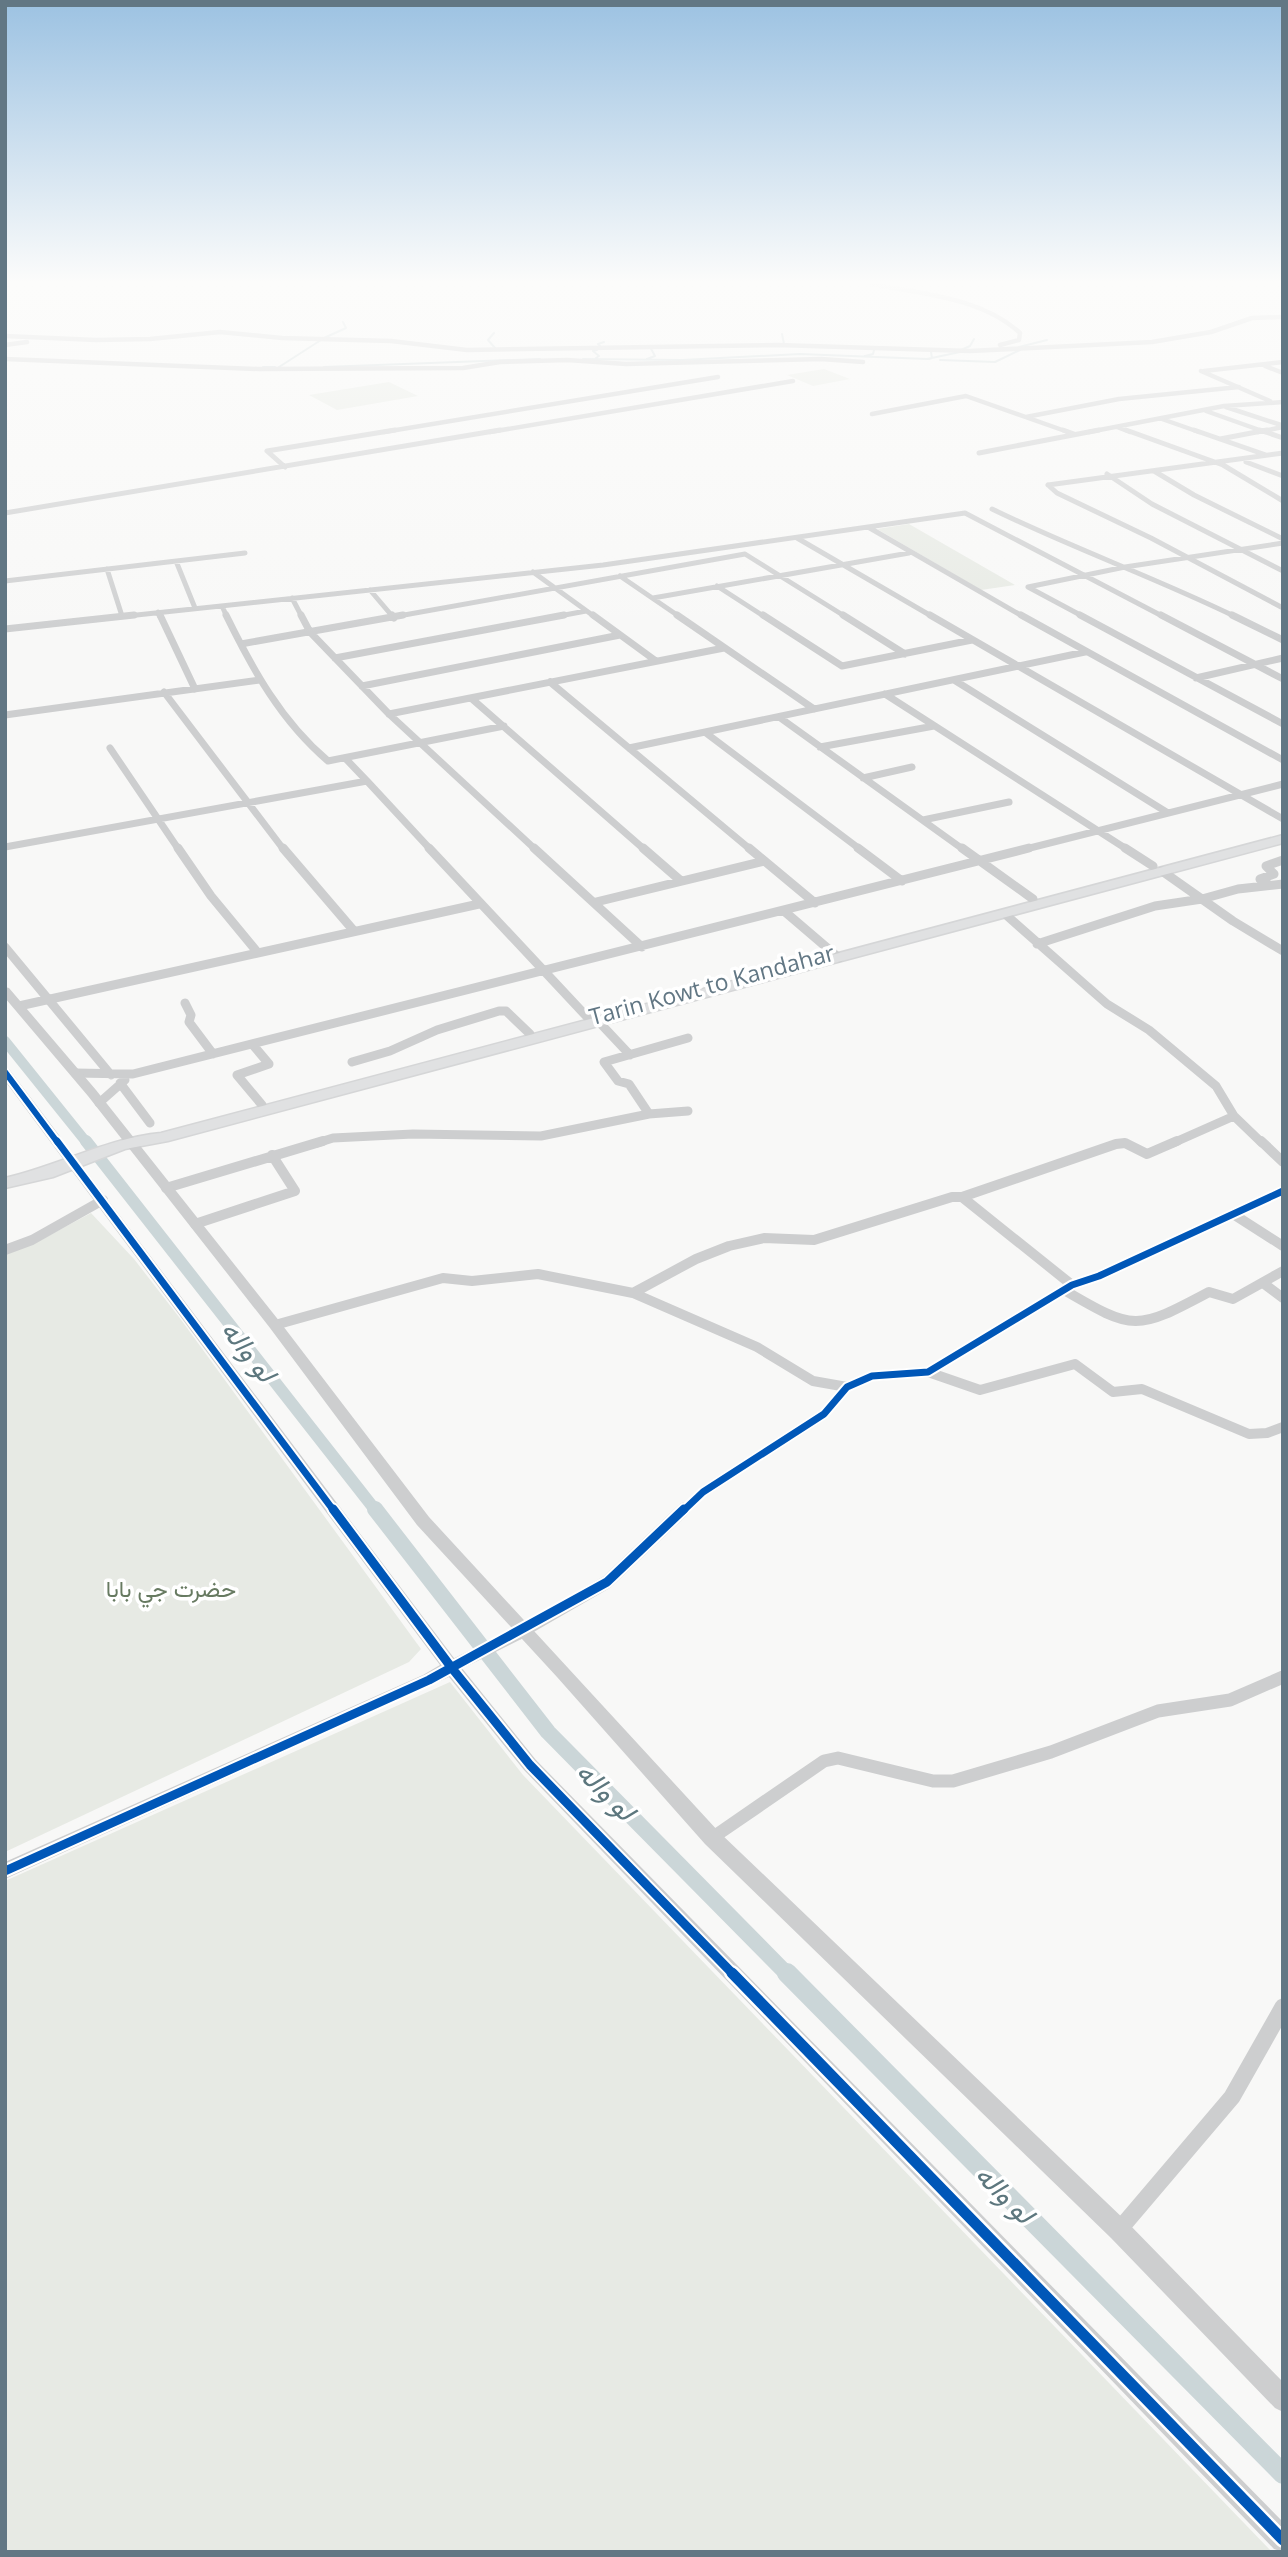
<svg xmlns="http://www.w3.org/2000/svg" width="1288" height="2557" font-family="'Open Sans',Vazirmatn,sans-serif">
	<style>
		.green { fill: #e7eae4 }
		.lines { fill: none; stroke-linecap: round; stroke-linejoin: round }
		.stream { stroke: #cbd6d8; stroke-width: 2 }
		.canal-far3 { stroke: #cbd6d8; stroke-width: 10 }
		.canal-far2 { stroke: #cbd6d8; stroke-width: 12 }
		.canal-far1 { stroke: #cbd6d8; stroke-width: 16 }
		.canal { stroke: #cbd6d8; stroke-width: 20 }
		.primary-casing { stroke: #d5d6d7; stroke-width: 3 }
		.minor-far6 { stroke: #cdcecf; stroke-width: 4.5 }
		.minor-far5 { stroke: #cdcecf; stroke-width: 5 }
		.minor-far4 { stroke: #cdcecf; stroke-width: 7 }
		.minor-far3 { stroke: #cdcecf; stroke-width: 9 }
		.minor-far2 { stroke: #cdcecf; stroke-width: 10 }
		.minor-far1 { stroke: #cdcecf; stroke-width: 13 }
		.minor { stroke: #cdcecf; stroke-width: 17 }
		.tertiary { fill: #cdcecf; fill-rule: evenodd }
		.primary { fill: #e0e1e2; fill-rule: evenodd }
		.cycleway-far3-casing { stroke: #fff; stroke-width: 10 }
		.cycleway-far2-casing { stroke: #fff; stroke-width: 11 }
		.cycleway-far1-casing { stroke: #fff; stroke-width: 13 }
		.cycleway-casing { stroke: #fff; stroke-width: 16 }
		.cycleway-far3 { stroke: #0057b8; stroke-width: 6 }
		.cycleway-far2 { stroke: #0057b8; stroke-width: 7 }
		.cycleway-far1 { stroke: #0057b8; stroke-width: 9 }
		.cycleway { stroke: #0057b8; stroke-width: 11 }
		.labels { text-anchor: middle; stroke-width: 7; stroke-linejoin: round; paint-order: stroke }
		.street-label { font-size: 23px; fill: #627784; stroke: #fff }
		.park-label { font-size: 23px; fill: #677a61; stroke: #fff }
		.near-water-label { font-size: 28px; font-style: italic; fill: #5d777e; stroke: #fff }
	</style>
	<rect width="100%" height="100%" fill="#f8f8f7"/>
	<path class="green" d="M824,369L850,379L813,386L787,375Z
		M389,382L418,396L337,410L309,395Z
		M909,524L1015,585L981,590L877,529Z
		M91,1213L134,1259L179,1317L421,1649L409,1662L5,1852V1255L37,1242Z
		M450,1682L523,1775L1272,2552H5V1881Z"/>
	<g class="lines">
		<path class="stream" d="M494,333L488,340L495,348
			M782,334L784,344
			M324,338L346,328L343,322
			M600,346L598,344L604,342
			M1019,347L1047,340
			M961,350L970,346L974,339
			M865,356L873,354L874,350
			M596,358L599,356L593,351L597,350
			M583,359L682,360L800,354L927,359L960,352
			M647,359L655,356L650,347
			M929,359L932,358L931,352
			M940,360L995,362L1020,350
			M263,367H275
			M279,367L321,340
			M324,367L540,359"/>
		<path class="canal-far3" d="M5,1041L87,1143"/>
		<path class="canal-far2" d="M86,1141L376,1511"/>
		<path class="canal-far1" d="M375,1509L548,1732L788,1975"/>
		<path class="canal" d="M787,1973L1283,2474"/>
		<g class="primary-casing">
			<path id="primary" d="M1283,835V843L168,1141L125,1149L53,1177L5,1188V1178C58,1166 107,1138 161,1133Z"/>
		</g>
		<path class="minor-far6" d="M871,284C921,294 981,297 1020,333L1019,340L1000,345
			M5,336L96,340L150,339L220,332L282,338L391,341L467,350L778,345L970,351L1152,342L1211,332L1252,318L1283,317
			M5,345L27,342
			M5,359L258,369L463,368L500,362L567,360L626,364L821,359L863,362
			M1265,366L1283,373
			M1201,371L1270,401
			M1204,371L1283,362
			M1226,407L1281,425
			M1206,411L1265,432
			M872,414L966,396L1068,432
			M1026,417L1119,399L1239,387
			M1162,419L1199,432
			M1117,427L1130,432
			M384,432L718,377
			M490,432L793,381
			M1089,432L1224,406L1283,402
			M1258,432L1283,427"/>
		<path class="minor-far5" d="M1063,430L1074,434
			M1126,430L1223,465L1283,501
			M1194,430L1266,455
			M1260,430L1283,438
			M1220,439L1267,430
			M979,453L1099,430
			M1246,462L1283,476
			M285,467L267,451L395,430
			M1154,471L1194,495L1283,539
			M1107,474L1152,504L1283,571
			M1048,485L1057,493L1151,538L1283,608
			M1048,485L1283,453
			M992,509C1072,548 1156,578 1236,617
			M5,513L500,430
			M868,527L1024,617
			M797,538L933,617
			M176,561L195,608
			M107,569L122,616
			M533,572L595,617
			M620,576L680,617
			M5,581L245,553
			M717,586L765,617
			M1028,587L1084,617
			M1028,587L1125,567L1283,543
			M370,590L393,617
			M292,598L302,617
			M653,598L909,553
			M222,606L227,617
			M158,612L160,617
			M118,617L603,565L965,513L1164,617
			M393,617L745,554L846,617
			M554,617L586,611"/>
		<path class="minor-far4" d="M160,615L195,689
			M226,615C253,670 281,721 328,761L504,726
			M301,615L310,632L389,714L536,850
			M392,615L394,618
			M593,615L656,661
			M677,615L814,709
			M763,615L842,666L972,640
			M843,615L905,654
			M930,615L1283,819
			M1021,615L1283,760
			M1080,615L1283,724
			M1161,615L1283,679
			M1232,615L1283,640
			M5,629L134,615
			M241,644L403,615
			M335,658L564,615
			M1196,678L1283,658
			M954,680L1168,813
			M550,682L751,850
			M362,686L620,635
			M164,692L284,850
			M885,694L1128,850
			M471,698L645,850
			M389,714L724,648
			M5,715L260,680
			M779,717L964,850
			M706,733L861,850
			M820,747L934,726
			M110,748L179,850
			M629,748L1085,652
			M345,758L367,781
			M863,778L912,767
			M923,820L1009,802
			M5,847L367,781L431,850
			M1022,850L1283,784"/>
		<path class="minor-far3" d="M178,848L211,896L258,953
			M283,848L354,931
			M429,848L589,1019
			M534,848L642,947
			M643,848L681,881
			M749,848L815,903
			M858,848L902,881
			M962,848L1033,899
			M1125,848L1153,866
			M1162,871L1233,921L1283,951
			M1269,885L1260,879L1274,874L1266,866L1283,860
			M596,902L764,861
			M784,911L839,958
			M1005,914L1107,1004L1149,1030L1216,1086L1234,1116L1262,1143
			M1037,944L1155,906L1202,899L1238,889L1283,884
			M5,947L111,1075
			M185,1003L191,1015L189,1022L213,1054
			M19,1006L479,904
			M599,1022L630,1055
			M253,1045L269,1064L237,1075L262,1105
			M352,1062L390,1051L437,1030L499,1011H506L530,1034
			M75,1073L133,1074L1029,848
			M120,1083L150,1123
			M99,1103L125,1080
			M649,1114L629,1084L618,1081L604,1062L688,1038
			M317,1143L333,1138L413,1134L541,1136L649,1114L688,1111
			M1173,1143L1234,1116"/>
		<path class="minor-far2" d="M1261,1141L1283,1162
			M166,1188L323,1141
			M962,1197L1072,1285
			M1233,1214L1283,1246
			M195,1224L295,1191L272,1155
			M5,1250L32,1240L103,1200
			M1263,1283L1283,1298
			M1064,1290C1134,1331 1136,1331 1209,1292L1233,1299L1283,1271
			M633,1293L696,1259L729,1246L764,1238L814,1240L952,1197H962L1116,1144L1125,1143L1147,1154L1177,1141
			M275,1325L443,1278L472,1281L538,1274L633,1293L757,1347L813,1381L847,1387
			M928,1372L980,1390L1075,1364L1113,1392L1142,1389L1249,1434L1267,1433L1283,1427
			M683,1511L703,1492L824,1414L847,1387L872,1376L928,1372L1072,1285L1099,1276L1283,1191"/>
		<path class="minor-far1" d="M451,1667L517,1634L607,1582L684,1509
			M712,1838L824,1761L838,1758L933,1781H953L1051,1752L1158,1711L1230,1700L1283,1677"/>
		<path class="minor" d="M1119,2230L1232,2097L1283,2007"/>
		<path class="tertiary" d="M5,987L9,988L96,1090L280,1322L429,1517L719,1832L1127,2222L1283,2382V2412L1275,2408L1111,2238L705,1844L557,1677L417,1525L270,1328L88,1096L5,998Z
			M5,1068L9,1069L457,1662L536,1760L1283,2522V2552L1274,2549L524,1770L449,1677L5,1879V1862L423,1675L440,1665L5,1081Z"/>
		<use href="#primary" class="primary"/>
		<g class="cycleway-far3-casing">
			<path id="cycleway-far3" d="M5,1072L58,1143"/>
		</g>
		<g class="cycleway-far2-casing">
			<path id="cycleway-far2" d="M57,1141L334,1511
				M683,1511L703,1492L824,1414L847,1387L872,1376L928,1372L1072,1285L1099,1276L1283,1191"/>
		</g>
		<g class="cycleway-far1-casing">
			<path id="cycleway-far1" d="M333,1509L451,1667L530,1765L734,1975
				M5,1871L429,1680L607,1582L684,1509"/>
		</g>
		<g class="cycleway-casing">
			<path id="cycleway" d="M732,1973L1283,2540"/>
		</g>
		<use href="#cycleway-far3" class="cycleway-far3"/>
		<use href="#cycleway-far2" class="cycleway-far2"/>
		<use href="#cycleway-far1" class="cycleway-far1"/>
		<use href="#cycleway" class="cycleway"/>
	</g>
	<linearGradient id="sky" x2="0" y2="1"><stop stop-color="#9cc2e2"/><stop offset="0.44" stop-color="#fcfcfb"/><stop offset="1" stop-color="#fcfcfb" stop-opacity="0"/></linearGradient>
	<rect width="1288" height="642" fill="url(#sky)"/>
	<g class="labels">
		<g class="street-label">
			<text transform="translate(712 985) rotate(-15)" y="8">Tarin Kowt to Kandahar</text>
		</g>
		<g class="park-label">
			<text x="171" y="1597">حضرت جي بابا</text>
		</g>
		<g class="near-water-label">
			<text transform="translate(249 1351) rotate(52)" y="10">لو واله</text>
			<text transform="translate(606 1791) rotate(45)" y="10">لو واله</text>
			<text transform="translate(1005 2194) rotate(45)" y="10">لو واله</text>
		</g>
	</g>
	<rect width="1288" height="2557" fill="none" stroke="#627784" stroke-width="14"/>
</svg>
